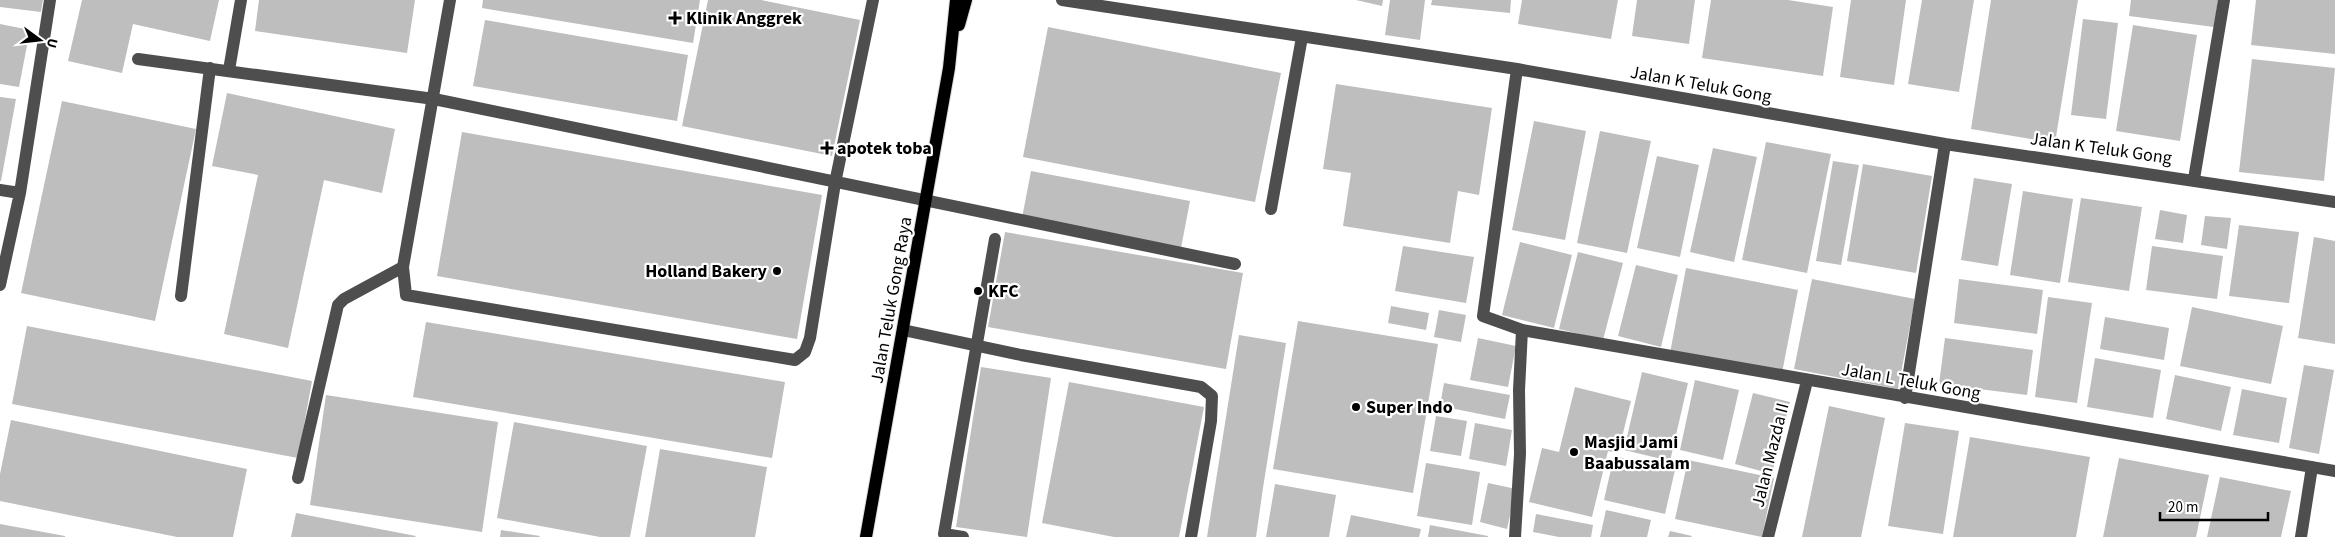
<svg xmlns="http://www.w3.org/2000/svg" width="2335" height="537" font-family="'Source Sans 3',sans-serif">
	<style>
		.building { fill: #bebebe }
		.lines { fill: none; stroke-linecap: round; stroke-linejoin: round }
		.major-casing { stroke: #dbdbdb; stroke-width: 14 }
		.minor { stroke: #4e4e4e; stroke-width: 12 }
		.major { stroke: #000; stroke-width: 12 }
		.poi-dot { fill: #000; stroke: #fff; stroke-width: 2 }
		.labels { text-anchor: middle; stroke-width: 4.5; stroke-linejoin: round; paint-order: stroke }
		.poi-label { font-size: 18px; font-weight: bold; fill: #000; stroke: #fff; text-anchor: start }
		.street-label { font-size: 18px; fill: #000; stroke: #fff }
	</style>
	<rect width="100%" height="100%" fill="#fff"/>
	<path class="building" d="M0,0H43L41,12L0,7Z
		M82,0H219L210,41L133,24L122,73L68,61Z
		M259,0H415L407,53L255,31Z
		M483,0H700L693,43L482,8Z
		M708,0H761L860,20L832,156L682,126Z
		M1356,0H1383L1382,6Z
		M1390,0H1425L1420,40L1385,35Z
		M1432,0H1511L1510,13L1431,5Z
		M1522,0H1618L1611,39L1518,24Z
		M1637,0H1695L1689,44L1632,36Z
		M1711,0H1788L1833,7L1823,76L1702,58Z
		M1851,0H1906L1894,85L1840,77Z
		M1922,0H1974L1959,92L1908,84Z
		M1991,0H2078L2055,143L1971,129Z
		M2131,0H2218L2214,27L2129,16Z
		M2256,0H2335V54L2251,45Z
		M2083,19L2118,23L2106,119L2071,115Z
		M485,20L688,55L677,121L473,86Z
		M0,24L30,30L19,87L0,84Z
		M2133,25L2197,35L2180,141L2116,131Z
		M1048,27L1281,73L1255,202L1023,157Z
		M2252,59L2335,68L2324,181L2239,172Z
		M1336,84L1492,108L1479,195L1458,191L1450,243L1343,226L1351,173L1323,169Z
		M227,93L395,129L382,193L324,180L288,348L224,334L258,175L212,166Z
		M0,97L16,99L1,181H0Z
		M62,101L196,129L155,321L21,293Z
		M1534,121L1586,131L1565,240L1512,230Z
		M1600,131L1651,141L1627,253L1577,243Z
		M462,132L822,195L797,339L437,276Z
		M1766,142L1831,154L1807,273L1742,260Z
		M1713,148L1757,157L1734,262L1690,252Z
		M1657,156L1699,165L1680,257L1637,248Z
		M1833,161L1859,165L1841,265L1816,261Z
		M1863,164L1932,176L1916,273L1847,261Z
		M1031,171L1190,201L1181,248L1022,218Z
		M1974,178L2012,184L1998,266L1961,260Z
		M2023,191L2073,199L2060,283L2010,275Z
		M2081,198L2142,207L2129,291L2068,282Z
		M2160,210L2187,215L2183,243L2155,239Z
		M2205,216L2231,218L2227,249L2201,245Z
		M2239,225L2299,232L2289,303L2229,296Z
		M1005,232L1243,273L1226,369L988,327Z
		M2314,237L2335,241V344L2298,338Z
		M1520,242L1572,255L1554,328L1502,315Z
		M1403,246L1474,257L1466,303L1395,291Z
		M2152,246L2223,256L2217,299L2146,290Z
		M1578,252L1623,263L1603,340L1559,329Z
		M1636,265L1678,275L1661,347L1618,336Z
		M1686,268L1798,290L1782,373L1670,353Z
		M1812,279L1915,299L1898,389L1794,369Z
		M1959,279L2043,290L2037,334L1954,323Z
		M2048,297L2092,303L2077,403L2035,397Z
		M1391,306L1429,313L1426,330L1388,323Z
		M2192,307L2283,326L2271,384L2180,366Z
		M1439,310L1466,315L1461,342L1434,337Z
		M2105,317L2169,328L2164,360L2100,349Z
		M1298,321L1438,344L1413,493L1273,469Z
		M426,322L785,382L772,458L413,397Z
		M27,326L312,381L298,458L12,404Z
		M1239,335L1286,343L1263,488L1256,537H1207Z
		M1478,338L1516,346L1508,387L1470,380Z
		M1945,338L2033,350L2027,395L1939,384Z
		M2095,358L2161,370L2153,418L2087,407Z
		M2304,365L2334,370L2319,454L2289,448Z
		M981,367L1051,378L1027,537L956,527Z
		M1642,372L1688,383L1670,461L1624,450Z
		M2175,375L2231,387L2221,431L2166,419Z
		M1695,380L1739,390L1723,460L1680,450Z
		M1069,382L1204,407L1179,537H1114L1042,523Z
		M1444,383L1510,395L1505,419L1440,406Z
		M1575,387L1631,401L1618,453L1608,451L1592,517L1529,502L1542,448L1559,452Z
		M2242,389L2287,398L2279,443L2233,435Z
		M1753,393L1790,402L1772,474L1735,464Z
		M326,395L498,422L482,532L310,505Z
		M1829,406L1885,418L1861,537H1802Z
		M1436,416L1467,421L1461,456L1430,451Z
		M11,420L247,469L233,537H177L0,501V474Z
		M514,422L647,446L630,537H600L497,518Z
		M1475,423L1512,430L1506,466L1469,459Z
		M1905,423L1959,431L1943,534L1888,526Z
		M1970,437L2090,457L2076,537H1953Z
		M660,449L767,467L755,537H645Z
		M1614,456L1675,470L1665,514L1604,500Z
		M2119,458L2209,475L2196,537H2103Z
		M1688,460L1774,478L1762,537L1675,519Z
		M1426,463L1480,472L1472,525L1417,516Z
		M2220,477L2291,491L2281,537H2207Z
		M1488,483L1516,489L1507,529L1480,522Z
		M1275,484L1336,495L1329,537H1266Z
		M1606,510L1651,520L1647,537H1600Z
		M296,513L416,536L415,537H291Z
		M1536,514L1593,525L1591,537H1559L1533,532Z
		M1351,515L1421,529L1419,537H1346Z
		M0,524L65,536V537H0Z
		M1430,525L1488,536V537H1428Z
		M501,530L540,536L539,537H500Z
		M1670,531L1692,536L1691,537H1668Z"/>
	<g class="lines">
		<g class="major-casing">
			<path id="major" d="M959,25L966,0
				M866,537L949,68L956,0"/>
		</g>
		<path class="minor" d="M450,0L403,267L406,295L795,360L805,352L810,338L835,183L873,0
			M1062,0L1517,69L1945,144L2335,202
			M138,59L434,99L1235,264
			M1517,69L1483,316L1522,330L2335,471
			M229,70L241,0
			M2194,179L2224,0
			M0,190L20,193
			M1271,209L1302,37
			M0,285L20,193L50,0
			M181,296L210,68
			M903,330L1021,355L1201,387L1212,396L1211,421L1191,537
			M1905,398L1945,144
			M298,478L338,305L344,299L403,267
			M963,537L944,534L995,239
			M1515,537L1520,454L1519,390L1522,330
			M1768,537L1807,381
			M2301,537L2312,467"/>
		<use href="#major" class="major"/>
	</g>
	<g class="poi-dot">
		<path d="M672.5 10.5h5v5h5v5h-5v5h-5v-5h-5v-5h5z"/>
		<path d="M824.5 140.5h5v5h5v5h-5v5h-5v-5h-5v-5h5z"/>
		<circle cx="777" cy="271" r="5"/>
		<circle cx="978" cy="291" r="5"/>
		<circle cx="1356" cy="407" r="5"/>
		<circle cx="1574" cy="452" r="5"/>
	</g>
	<g class="labels">
		<g class="poi-label">
			<text x="686" y="24">Klinik Anggrek</text>
			<text x="837" y="154">apotek toba</text>
			<text x="767" y="277" text-anchor="end">Holland Bakery</text>
			<text x="988" y="297">KFC</text>
			<text x="1366" y="413">Super Indo</text>
			<text x="1584" y="448">Masjid Jami<tspan x="1584" dy="21">Baabussalam</tspan></text>
		</g>
		<g class="street-label">
			<text transform="translate(1701 84) rotate(10)" y="6">Jalan K Teluk Gong</text>
			<text transform="translate(2101 148) rotate(8)" y="6">Jalan K Teluk Gong</text>
			<text transform="translate(891 300) rotate(-80)" y="6">Jalan Teluk Gong Raya</text>
			<text transform="translate(1911 381) rotate(10)" y="6">Jalan L Teluk Gong</text>
			<text transform="translate(1770 455) rotate(-76)" y="6">Jalan Mazda II</text>
		</g>
	</g>
	<g transform="translate(40 40) rotate(105)" stroke="#ffffff" stroke-width="4" paint-order="stroke">
	<path d="M0-4L9 19L0 12L-9 19Z" fill="#000000"/>
	<text y="-8" font-size="14" font-weight="bold" text-anchor="middle" fill="#000000">U</text>
	</g>
	<path d="M2160 512v8h108v-8" fill="none" stroke="#000000" stroke-width="2.5"/>
	<text x="2168" y="512" font-size="15" fill="#000000" stroke="#ffffff" stroke-width="4" paint-order="stroke">20 m</text>
</svg>
